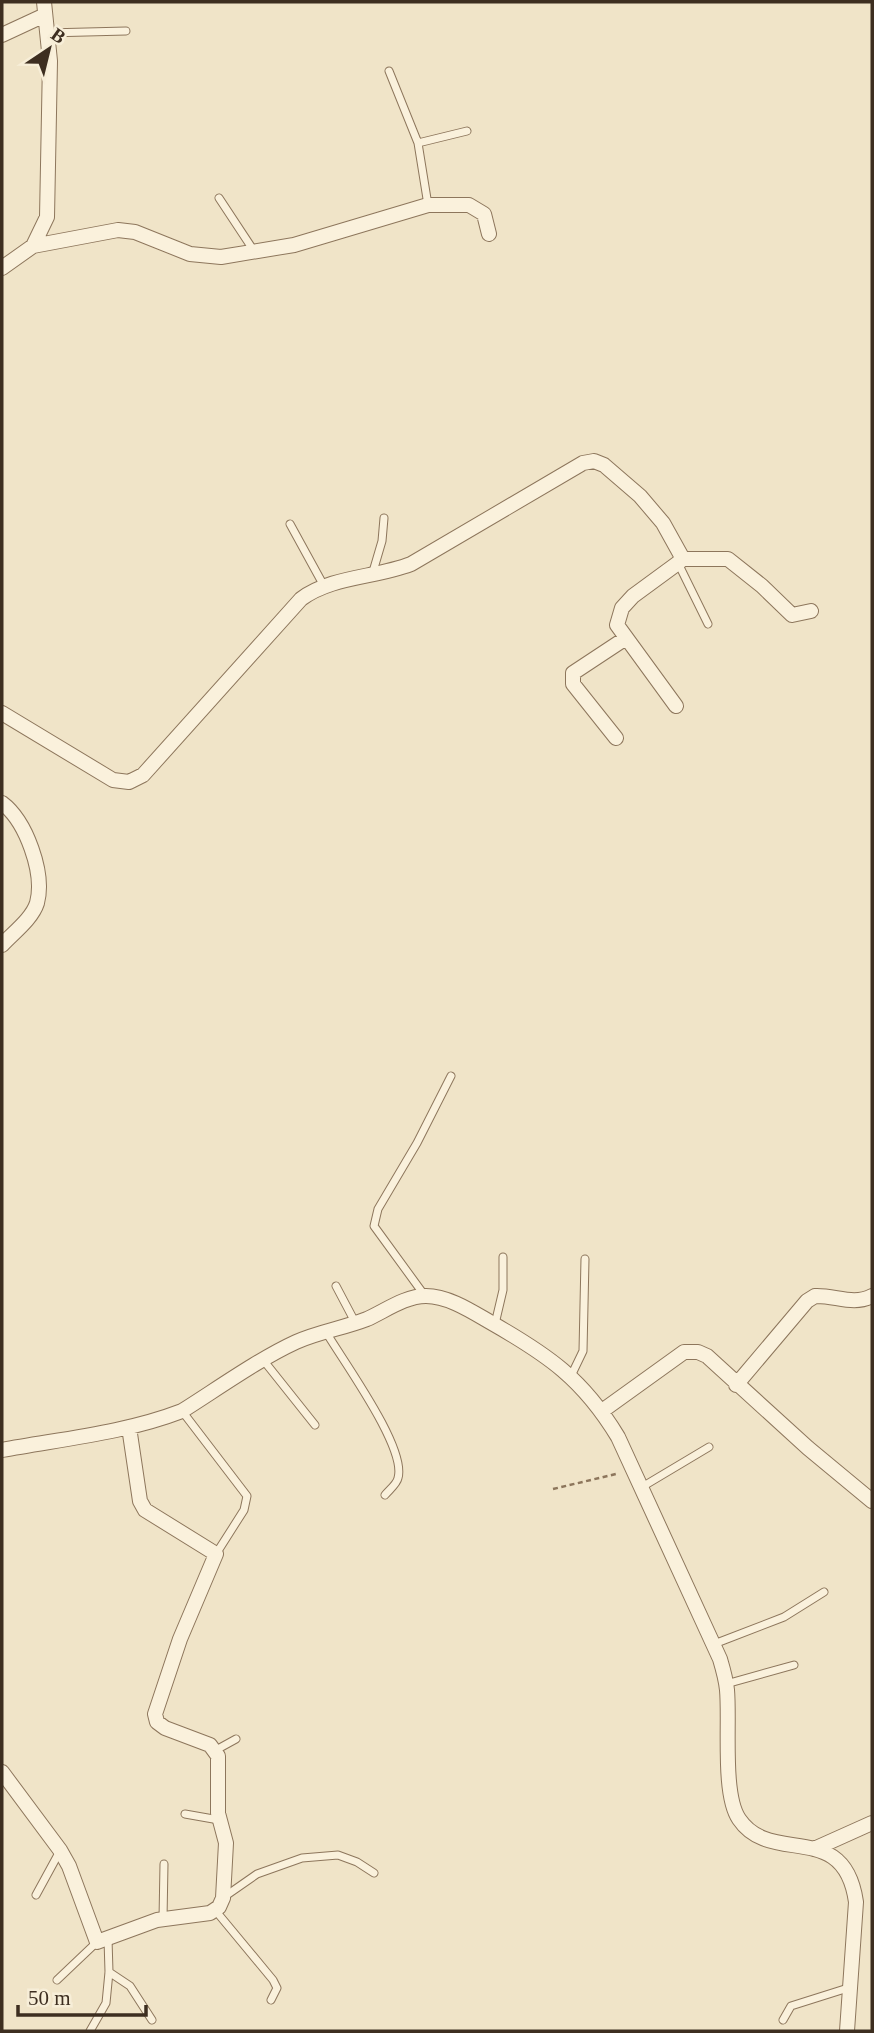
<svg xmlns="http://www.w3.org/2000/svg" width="874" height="2033" font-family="Georgia,serif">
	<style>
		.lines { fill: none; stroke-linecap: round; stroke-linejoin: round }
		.lane-casing { stroke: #8d765c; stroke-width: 9 }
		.street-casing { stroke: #8d765c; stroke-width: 16 }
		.path { stroke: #8d765c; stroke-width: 2.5; stroke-dasharray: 5 3.5; stroke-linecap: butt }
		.lane { stroke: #faf1dc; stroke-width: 7 }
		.street { stroke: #faf1dc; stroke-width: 14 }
	</style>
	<rect width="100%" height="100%" fill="#f0e4c8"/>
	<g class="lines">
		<g class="lane-casing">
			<path id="lane" d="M47,33L126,31
				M389,71L418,143L428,205
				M418,143L467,131
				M219,198L254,251
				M290,524L324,586
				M678,563L708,624
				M372,575L382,541L384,518
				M336,1286L355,1322
				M425,1296L374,1226L378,1209L417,1143L451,1076
				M495,1324L503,1290V1257
				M326,1332C343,1361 407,1448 398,1478C397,1484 389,1490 385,1495
				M264,1361L315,1425
				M571,1376L583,1351L585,1259
				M182,1411L247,1496L244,1510L216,1554
				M642,1487L709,1447
				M714,1644L784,1617L824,1592
				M726,1684L794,1665
				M216,1750L236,1739
				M185,1814L219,1820
				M36,1895L60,1851
				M224,1897L257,1874L302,1858L338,1855L357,1862L374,1873
				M215,1910L273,1980L277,1988L271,2000
				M163,1919L164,1864
				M109,1972L130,1986L152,2020
				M57,1980L97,1942
				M783,2020L791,2006L848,1988
				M90,2031L106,2003L109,1972L108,1939"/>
		</g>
		<g class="street-casing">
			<path id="street" d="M2,35L45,15
				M33,246L118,230L135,232L190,254L221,257L294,245L428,205H469L484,214L489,234
				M2,268L33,246L47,217L50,61L44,2
				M676,706L617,625L622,608L633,596L678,563L683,559H728L762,586L792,615L811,611
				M2,713L113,780L129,782L143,775L301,599C332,576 375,578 411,564L583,463L594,461L604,465L640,496L663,523L683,559
				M616,738L573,684V673L626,638
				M2,803C26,821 45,873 37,903C32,919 13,933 2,945
				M736,1385L807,1301L815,1296C835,1295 853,1306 872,1296
				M602,1411L684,1352H698L707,1356L808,1448L872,1501
				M2,1450C61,1439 125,1433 182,1411C217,1389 259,1359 296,1342C318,1332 344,1328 367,1319C385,1311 405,1296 426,1296C448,1296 471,1311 490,1322C548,1355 583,1379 618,1437L720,1659C723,1669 726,1680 727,1690C730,1722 722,1794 739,1819C771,1867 844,1818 856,1902L847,2031
				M2,1772L60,1850L69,1866L97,1942L157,1920L210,1913L219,1907L223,1898L226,1843L218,1813V1756L210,1745L165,1728L157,1722L155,1714L180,1639L216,1554L145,1510L140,1501L129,1427
				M814,1849L872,1823"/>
		</g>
		<path class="path" d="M553,1489L616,1474"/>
		<use href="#lane" class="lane"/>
		<use href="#street" class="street"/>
	</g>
	<rect width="874" height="2033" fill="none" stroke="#3d2e20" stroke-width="7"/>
	<g transform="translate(49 49) rotate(35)" stroke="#f7eed8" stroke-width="5" paint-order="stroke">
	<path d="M0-5L12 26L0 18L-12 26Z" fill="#3d2e20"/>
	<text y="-10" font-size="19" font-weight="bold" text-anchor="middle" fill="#3d2e20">B</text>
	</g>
	<path d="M18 2005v10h128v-10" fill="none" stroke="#3d2e20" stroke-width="3.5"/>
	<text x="28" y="2005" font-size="21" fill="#3d2e20" stroke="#f7eed8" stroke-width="5" paint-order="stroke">50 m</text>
</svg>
